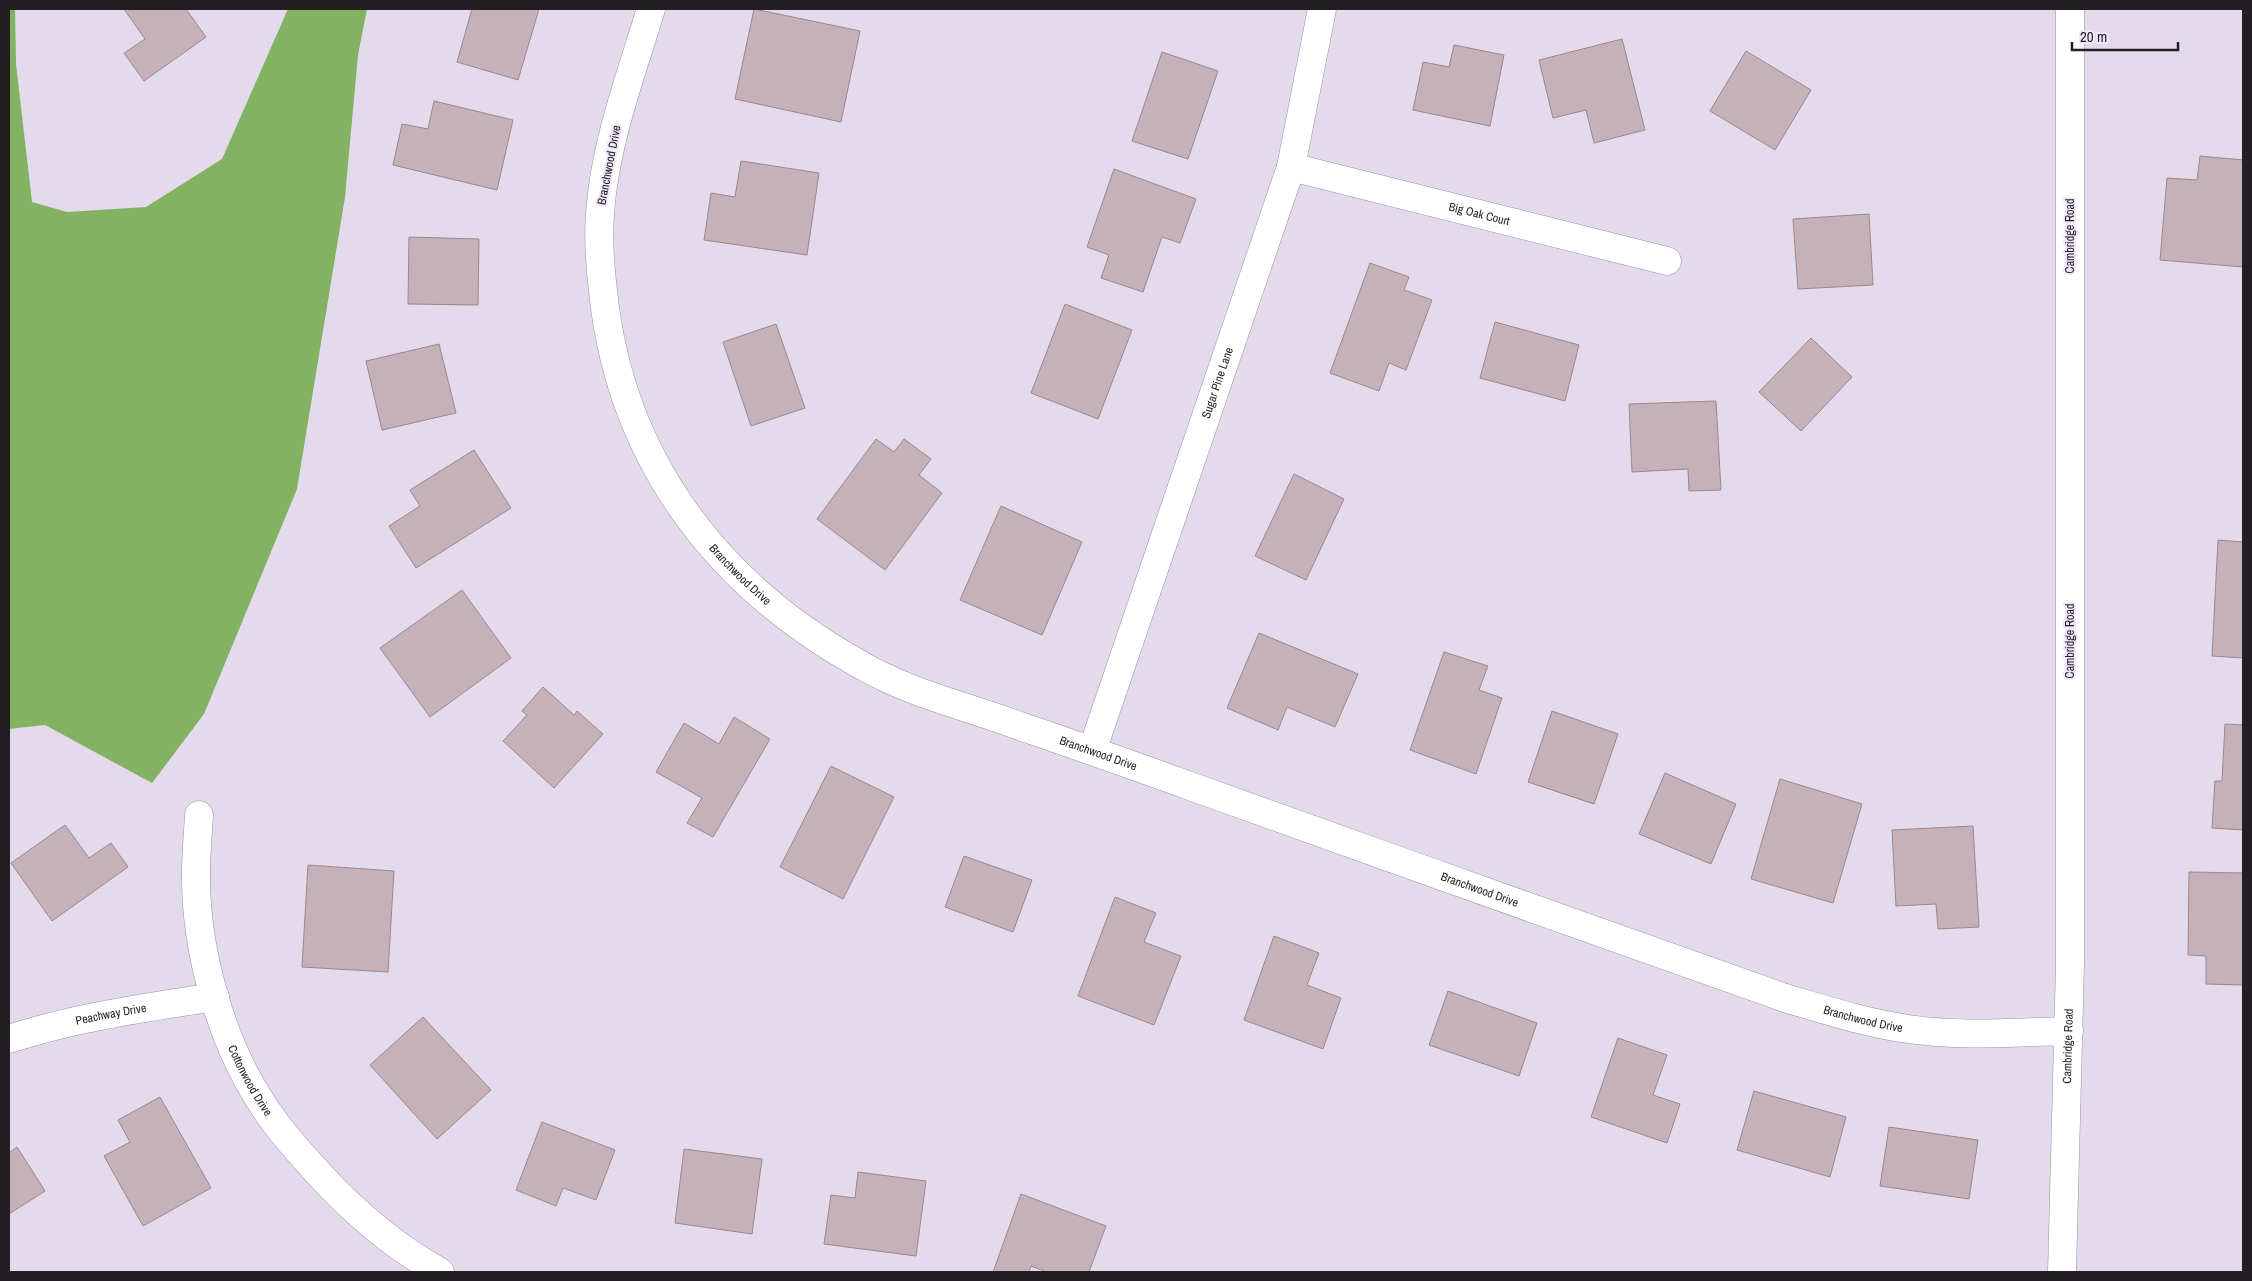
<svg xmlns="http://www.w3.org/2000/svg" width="2252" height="1281" font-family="'Archivo Narrow',sans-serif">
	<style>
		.forest { fill: #83b263 }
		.building { fill: #c6b1b8; stroke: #9b878e }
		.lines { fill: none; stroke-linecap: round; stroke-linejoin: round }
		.minor-casing { stroke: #9991a2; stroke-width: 29 }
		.minor { stroke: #fff; stroke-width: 28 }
		.labels { text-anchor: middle; stroke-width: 4; stroke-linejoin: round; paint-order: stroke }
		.street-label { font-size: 12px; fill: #211e24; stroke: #f0e7f9 }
	</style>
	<rect width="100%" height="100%" fill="#e3daec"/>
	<path class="forest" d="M9,9H15L16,64L32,202L67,212L146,207L222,159L288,9H367L358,55L345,197L297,489L204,714L152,783L45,725L9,729Z"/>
	<path class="building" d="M124,9H186L206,37L144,81L124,53L145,39Z
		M472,9H539L518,80L457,62Z
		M754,9L860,31L841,122L735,99Z
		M1622,39L1645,130L1594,143L1586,110L1553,118L1539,60Z
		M1454,45L1504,55L1490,126L1413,110L1423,62L1449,67Z
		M1746,51L1811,90L1775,150L1710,111Z
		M1162,52L1218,71L1188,159L1132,141Z
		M434,101L513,120L497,190L393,165L402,124L428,129Z
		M2200,156L2243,160V267L2160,260L2167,178L2197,180Z
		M741,161L819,173L807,255L704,240L711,193L735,197Z
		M1114,169L1196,199L1180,243L1162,237L1143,292L1101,278L1109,255L1087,247Z
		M1869,214L1873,285L1798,289L1793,219Z
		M409,237L479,239L478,305L408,304Z
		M1370,263L1409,277L1404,290L1432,300L1406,370L1389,363L1379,391L1330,373Z
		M1065,304L1132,330L1098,419L1031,393Z
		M1495,322L1579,345L1565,401L1480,378Z
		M776,324L805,408L751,426L723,342Z
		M1811,338L1852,377L1801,431L1759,392Z
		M439,344L456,413L382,430L366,361Z
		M1716,401L1721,490L1689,491L1688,469L1632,472L1629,404Z
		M876,439L894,452L904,439L931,459L919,475L942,493L885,570L817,519Z
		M474,450L511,508L416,568L389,526L420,506L410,490Z
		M1294,474L1344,499L1306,580L1255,556Z
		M1001,506L1082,542L1042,635L960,600Z
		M2218,540L2243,542V658L2212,656Z
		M462,590L511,658L430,717L380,648Z
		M1259,633L1358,674L1335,727L1287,707L1278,730L1227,708Z
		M1444,652L1488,666L1479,690L1502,698L1476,774L1410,750Z
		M543,687L574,715L577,711L603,734L554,788L503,741L527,715L522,711Z
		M1552,711L1618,734L1594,804L1528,782Z
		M734,717L770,739L713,837L687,823L702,798L656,772L684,723L719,744Z
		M2225,724L2243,725V830L2212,828L2215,781H2222Z
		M831,766L894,797L843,899L780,867Z
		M1665,773L1736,804L1711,864L1639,834Z
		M1780,779L1862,804L1833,903L1751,879Z
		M65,825L89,858L111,843L128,867L52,921L11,863Z
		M1973,826L1979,927L1938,929L1936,904L1896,906L1892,830Z
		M964,856L1032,880L1013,932L945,907Z
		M308,865L394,871L388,972L302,967Z
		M2189,872L2243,873V985L2206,984V956L2188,955Z
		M1115,897L1156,913L1144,942L1181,956L1154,1025L1078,996Z
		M1274,936L1319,953L1307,985L1341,998L1323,1049L1244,1020Z
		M1448,991L1537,1023L1519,1076L1429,1045Z
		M423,1017L491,1090L437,1139L370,1065Z
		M1618,1038L1667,1055L1653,1095L1680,1104L1667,1143L1591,1117Z
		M1754,1091L1846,1117L1830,1177L1737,1150Z
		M160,1097L211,1188L143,1226L104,1156L130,1142L118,1120Z
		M542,1122L615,1150L596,1200L563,1188L556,1206L516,1190Z
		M1889,1127L1978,1140L1969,1199L1880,1186Z
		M17,1147L45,1191L9,1214V1153Z
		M684,1149L762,1159L752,1234L675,1223Z
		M858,1172L926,1181L916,1256L824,1244L831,1195L855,1198Z
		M1021,1194L1106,1226L1089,1272H1047L1031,1266L1029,1272H993Z"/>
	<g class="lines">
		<g class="minor-casing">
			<g id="minor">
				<path id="s1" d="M651,9C631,75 605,143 600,213C598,238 600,266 603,291C620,458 716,585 861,665C904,690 953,703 1000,719C1063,741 1127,763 1190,786C1388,857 1587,928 1785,998C1826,1010 1866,1023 1908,1029C1961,1037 2015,1032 2069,1031"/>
				<path id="s2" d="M1291,167L1667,261"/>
				<path id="s3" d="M1092,751L1291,167L1322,9"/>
				<path id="s4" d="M199,815C198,834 196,853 196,872C195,948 220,1039 261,1102C278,1129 299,1152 320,1175C355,1213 395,1247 440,1272"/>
				<path id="s5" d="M9,1039C77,1017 144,1008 215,997"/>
				<path id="s6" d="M2062,1272L2070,964V9"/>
			</g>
		</g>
		<use href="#minor" class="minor"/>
	</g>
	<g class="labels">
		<g class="street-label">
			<text transform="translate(609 165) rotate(-79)" y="4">Branchwood Drive</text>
			<text dy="4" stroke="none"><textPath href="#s2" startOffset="194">Big Oak Court</textPath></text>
			<text transform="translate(2070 236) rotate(-90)" y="4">Cambridge Road</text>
			<text dy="4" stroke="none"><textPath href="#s3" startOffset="389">Sugar Pine Lane</textPath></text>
			<text dy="4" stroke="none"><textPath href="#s1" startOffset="611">Branchwood Drive</textPath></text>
			<text transform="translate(2070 641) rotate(-90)" y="4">Cambridge Road</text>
			<text dy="4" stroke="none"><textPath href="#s1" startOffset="1016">Branchwood Drive</textPath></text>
			<text dy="4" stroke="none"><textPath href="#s1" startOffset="1421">Branchwood Drive</textPath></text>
			<text dy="4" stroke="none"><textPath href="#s5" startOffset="105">Peachway Drive</textPath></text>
			<text dy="4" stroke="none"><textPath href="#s1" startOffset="1826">Branchwood Drive</textPath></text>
			<text dy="4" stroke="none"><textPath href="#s6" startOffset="226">Cambridge Road</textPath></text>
			<text dy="4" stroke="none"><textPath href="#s4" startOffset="275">Cottonwood Drive</textPath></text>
		</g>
	</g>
	<rect width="2252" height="1281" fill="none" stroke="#211e24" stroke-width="20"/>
	<path d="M2072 42v8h106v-8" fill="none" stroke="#211e24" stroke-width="2.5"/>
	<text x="2080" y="42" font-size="15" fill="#211e24" stroke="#f0e7f9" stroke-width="4" paint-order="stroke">20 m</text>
</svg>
